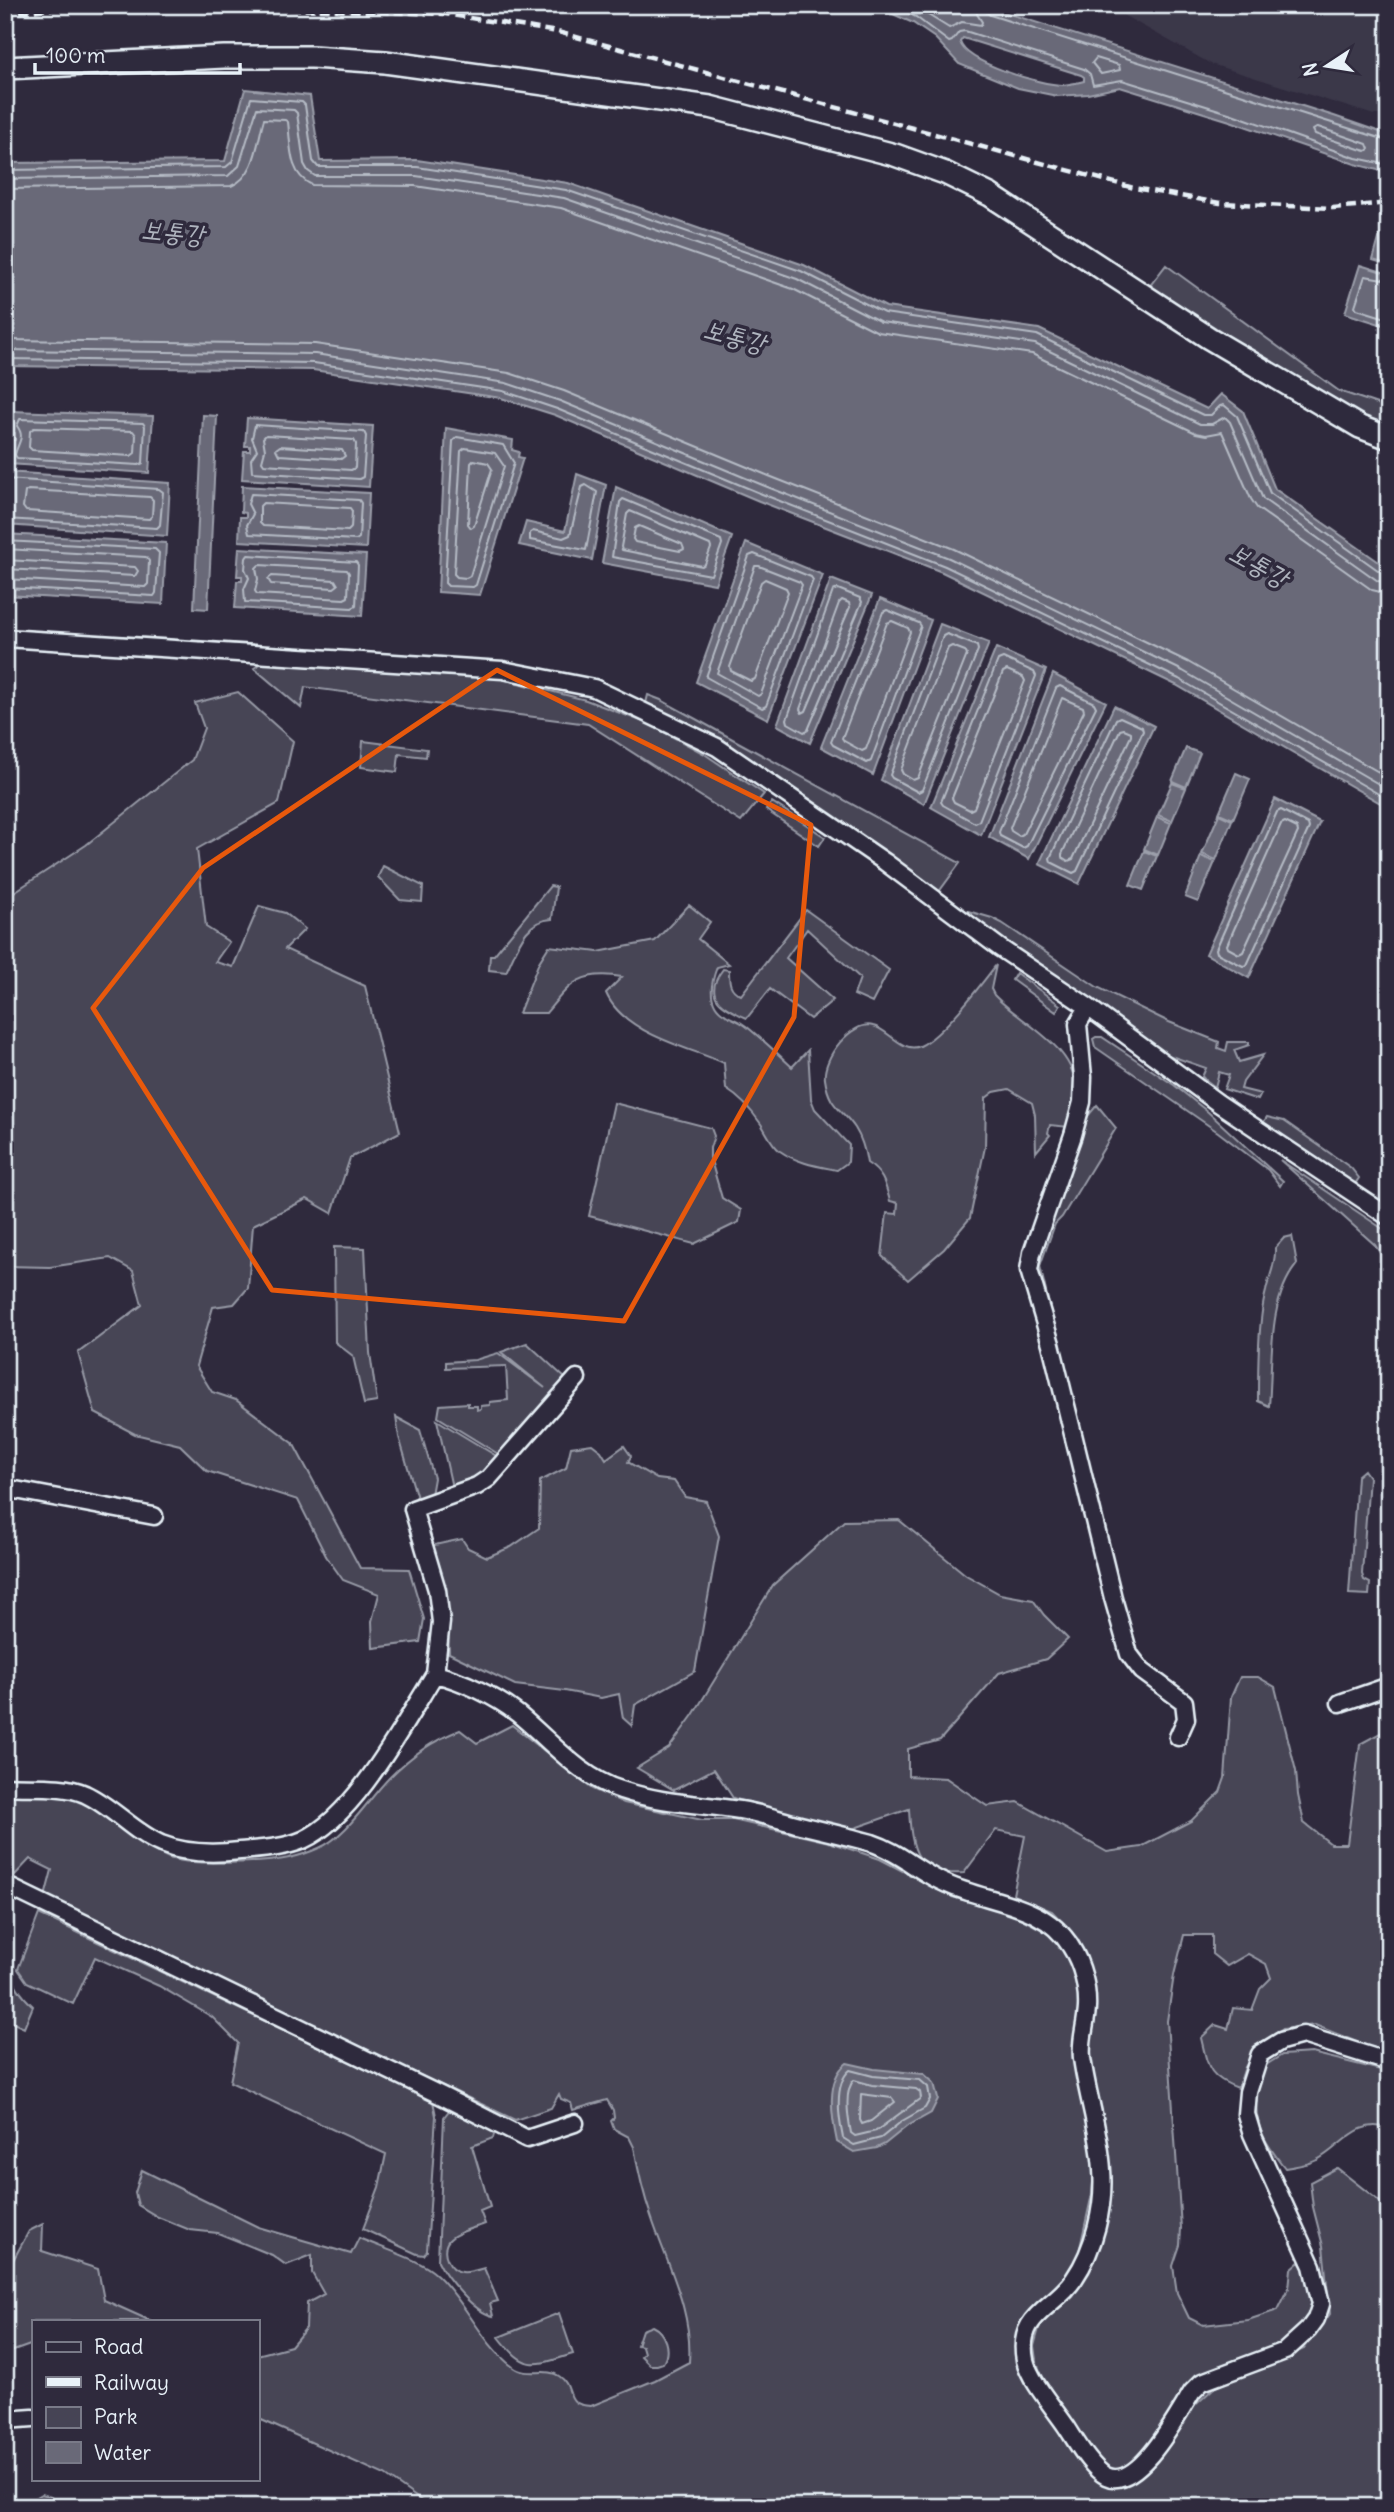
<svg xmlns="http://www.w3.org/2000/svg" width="1394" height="2512" font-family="Delius,'Poor Story',sans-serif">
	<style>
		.built { fill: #3b3749 }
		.green { fill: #464455; stroke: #979aa6; stroke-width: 2 }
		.water { fill: #696978; stroke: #9c9fab; stroke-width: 2; fill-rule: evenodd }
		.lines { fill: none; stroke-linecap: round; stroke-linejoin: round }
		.shore { stroke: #b5bbc5; stroke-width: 2 }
		.minor-casing { stroke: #e8f1f8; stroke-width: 21 }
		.major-casing { stroke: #e8f1f8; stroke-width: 26 }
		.minor { stroke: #2f2a3d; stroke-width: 16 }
		.major { stroke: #2f2a3d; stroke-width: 21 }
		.rail { stroke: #e8f1f8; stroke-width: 4.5; stroke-dasharray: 10 5; stroke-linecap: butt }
		.marked { fill: none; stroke: #e8590c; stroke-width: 5; stroke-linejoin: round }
		.labels { text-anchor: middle; stroke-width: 7; stroke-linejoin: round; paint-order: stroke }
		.water-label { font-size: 26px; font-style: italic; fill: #afb4be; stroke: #2f2a3d }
	</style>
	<rect width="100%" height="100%" fill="#2f2a3d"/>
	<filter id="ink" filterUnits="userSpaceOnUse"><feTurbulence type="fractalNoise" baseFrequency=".0143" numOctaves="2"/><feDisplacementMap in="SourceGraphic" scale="14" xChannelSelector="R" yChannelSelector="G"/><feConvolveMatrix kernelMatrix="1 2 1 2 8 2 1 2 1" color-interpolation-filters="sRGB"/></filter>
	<g filter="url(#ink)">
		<path class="built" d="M1105,5H1389V115H1374L1211,64Z"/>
		<path class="green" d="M1166,265L1339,391L1389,408V431L1326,403L1149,287Z
			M262,663L498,678L586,700L649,724L703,753L764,794L741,822L588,724L305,687L301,708L254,668Z
			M238,692L293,741L279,803L197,849L206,927L229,942L215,962L233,967L259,906L285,913L305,929L285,949L365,986L400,1132L350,1158L332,1213L307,1199L253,1225L248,1288L234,1304L213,1307L196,1366L212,1392L236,1400L293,1443L360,1568L409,1569L424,1619L420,1642L373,1648L372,1621L379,1594L343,1580L326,1556L298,1500L207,1471L180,1445L135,1434L95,1413L78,1353L142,1305L133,1271L110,1258L50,1267L5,1266V898L86,845L192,760L204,728L195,703Z
			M648,695L661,700L960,863L938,893L772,776L686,723L646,703Z
			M363,741L427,749L426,757L399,754L397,772L361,767Z
			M772,802L825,837L819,846L766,810Z
			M383,866L423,886L422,902L400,900L378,877Z
			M550,886L556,887L552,919C524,920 517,950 506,972L489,970L490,955H494Z
			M689,905L710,922L698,939L729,964L717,967C710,985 707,1005 726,1015C733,1019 740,1021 746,1026C762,1039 777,1053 792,1067L808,1050L811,1099L815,1109L849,1145L848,1162L837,1170C817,1166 797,1163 780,1151C771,1144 767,1133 761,1124C752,1111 739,1097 726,1089L724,1063C687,1047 623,1033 606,993L622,977C580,970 571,983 546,1013H519L539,962L549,946L598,952L655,941Z
			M806,910L889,970L872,1003L854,995L860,978L807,929L786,958L833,1000L810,1019L770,989L747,1018C724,1008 701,997 723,969L729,970C729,981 729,990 741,995Z
			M968,911L992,918L1002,923L1097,987L1169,1022L1219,1042L1218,1048L1226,1051L1228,1042H1249V1045L1234,1050L1239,1062L1263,1055L1243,1082L1241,1089L1261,1094L1258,1100L1224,1089L1229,1075L1219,1072L1215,1087L1202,1077L1206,1068L1168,1055L965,912Z
			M996,965L991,989L994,995C1021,1024 1078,1046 1076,1094C1076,1105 1071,1117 1069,1127L1050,1125L1048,1133L1050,1135L1036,1152L1035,1115L1032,1103L1009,1089L994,1092L986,1098L985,1147L970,1218L944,1249L908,1280L882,1256L887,1213L897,1214L898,1203L890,1201C885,1183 883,1173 867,1163C865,1150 862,1139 855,1128C842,1108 829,1108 825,1079C822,1058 852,1020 873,1026C888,1029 903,1054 920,1046C943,1035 980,986 996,965Z
			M1016,973L1060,1005L1056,1012L1012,980Z
			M1096,1037H1102L1174,1085L1208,1112L1283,1181L1280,1186L1268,1170L1218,1132L1095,1047L1093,1039Z
			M614,1103L711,1128L714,1136L710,1148V1157L722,1198L741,1210L739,1222L694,1244L589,1216Z
			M1097,1105L1116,1128L1062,1217L1055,1224L1040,1266L1058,1343L1034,1267L1082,1123Z
			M1267,1117L1284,1121L1351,1168L1359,1178L1353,1187L1263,1123Z
			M1280,1160L1389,1233V1267L1375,1245Z
			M1292,1236L1297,1264C1267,1301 1273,1360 1269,1406L1258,1401C1258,1369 1258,1321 1266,1291C1269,1276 1276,1265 1275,1248L1284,1238Z
			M334,1247L365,1248L370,1353L377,1402L364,1404L353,1356L335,1342Z
			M527,1343L566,1379L500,1455L438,1417L440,1405L468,1403V1406H477V1410L481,1409V1406L490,1405V1402L508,1400L506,1366L446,1368V1362L475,1360L498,1353L545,1388L501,1352Z
			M396,1417L420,1430L434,1478L431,1495L417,1498L399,1437Z
			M437,1420L498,1457L482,1475L455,1487L451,1483Z
			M592,1444L601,1451L606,1459L624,1446L631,1456L628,1462L657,1479L674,1481L685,1497L706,1501L719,1536L695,1671L635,1705L632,1726L623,1718L619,1694L601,1698L565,1691L515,1685L449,1653L447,1609L430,1546L462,1539L468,1548L487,1557L511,1547L539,1528L540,1481L566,1468L571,1447Z
			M1364,1470L1369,1477L1362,1574L1364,1580L1370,1583L1369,1595L1349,1594L1357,1476Z
			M899,1520L966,1575L1000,1594L1033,1600L1044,1615L1068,1639L1046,1659L999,1673L940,1740L908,1749V1776L946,1778L987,1806L1018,1802L1107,1852L1141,1847L1191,1821L1220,1792L1225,1778L1231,1697L1240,1677H1258L1275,1687L1296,1771L1298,1795L1304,1823L1331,1844H1347L1360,1744L1384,1731L1389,1732V2055L1315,2025L1283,2029L1259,2047L1245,2067L1238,2088C1208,2077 1208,2067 1201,2038L1215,2025L1228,2029L1233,2008L1252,2010L1260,1989L1271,1978L1266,1964L1248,1954L1227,1966L1212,1954V1935H1184L1174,1975L1167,2021L1181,2228L1180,2245L1173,2266L1177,2293L1189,2318L1203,2325L1248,2320L1278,2310L1289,2288L1291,2269L1299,2262C1313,2279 1312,2298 1312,2319L1281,2347L1207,2375L1134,2464C1126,2468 1117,2472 1108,2467C1087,2455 1056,2397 1041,2374L1036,2360L1034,2346L1040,2325L1073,2296L1095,2257L1110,2191V2167L1088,2053L1084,1955L1078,1939L1052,1911L1013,1895L1025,1836L996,1830L964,1873C916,1877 911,1849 909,1809L852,1829L765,1808L733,1798L714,1769L674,1790L637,1768L669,1748L693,1715L773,1585L844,1521Z
			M512,1725L592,1789L624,1803L702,1820H733L829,1842L880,1859L952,1897L1005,1910L1054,1936L1071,1964L1079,1991V2080L1094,2169L1092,2194L1079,2252L1066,2278L1025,2318L1019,2336L1084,2466L1122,2484L1143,2473L1190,2410L1215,2387L1304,2349L1330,2314L1323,2246L1313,2207L1310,2182L1337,2168L1389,2209V2507H430L385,2475L257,2418V2355L291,2346L306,2328L307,2303L324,2294L312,2273V2255L286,2265L272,2255L218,2233L190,2230L158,2217L138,2205L135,2193L142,2170L258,2227L351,2254L359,2238C381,2248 420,2259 437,2275C466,2302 481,2343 513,2367C527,2378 547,2367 559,2376C576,2387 562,2405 591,2406L655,2380L689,2362C693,2310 667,2265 651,2216C643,2193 638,2170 634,2147L629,2137L614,2129L611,2121L614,2118L613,2110L607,2100L573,2110L571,2103L561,2099L559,2094L551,2108L515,2120L45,1897L52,1870L30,1859L15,1875L5,1870V1793C41,1793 77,1792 107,1813C127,1828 145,1847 167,1857C186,1866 267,1863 289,1858C299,1856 310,1852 319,1848C347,1836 369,1798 390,1777C412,1755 432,1741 460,1730L477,1743Z
			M39,1914L433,2101L436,2116L427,2251L424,2255L417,2254L363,2229L379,2187L386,2154L230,2082L238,2043L212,2017L159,1986L95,1957L73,2004L27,1982L18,1969Z
			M11,1968C13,1984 21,1995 33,2006L24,2028L7,2020L5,2021V1982Z
			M1312,2053L1389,2072V2129C1358,2116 1341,2148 1317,2160C1308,2165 1295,2166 1285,2168C1254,2128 1252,2117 1261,2068L1282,2055Z
			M451,2108L495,2131L493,2138L472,2146L490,2207L480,2211L485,2224C474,2228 456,2232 449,2240C440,2251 449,2270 462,2272C469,2273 477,2270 484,2268L498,2301L490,2303L493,2316C475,2313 446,2278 438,2261L444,2117Z
			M43,2224L42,2251L98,2269L104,2300L151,2321H33V2344L5,2354V2275L29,2231Z
			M559,2313L573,2354C534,2366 526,2372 499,2337Z
			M652,2326C665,2332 671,2350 663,2363L657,2365H650L641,2356L644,2353L642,2346L637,2345L642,2330Z
			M42,2494L51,2497L57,2507H31L28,2502Z"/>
		<path class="water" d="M873,5H981L1334,116L1389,135V173L1355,164L1230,121L1120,87L1088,94L1057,96L1018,88L959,64L935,38L913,23ZM963,38L1081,75L1084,77V81C1077,83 1070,84 1063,85C1041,85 966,63 960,42Z
			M245,89L310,96L320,161L417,160L568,183L804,265L886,307L1039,329L1207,409L1221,394L1243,411L1275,489L1389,569V808L1176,685L942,572L759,501L555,415L501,398L313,370L5,366V163L225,161Z
			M1389,233V265L1373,260L1380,235Z
			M1360,265L1389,274V327L1345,313Z
			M11,411L153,416L149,473L8,464L9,441L15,440V433H10Z
			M203,415L217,416L208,609L194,608Z
			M247,418L373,426L369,487L242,479L244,451H250V446H245Z
			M446,428L513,440L512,450L519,452L518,457L523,458L480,595L438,592Z
			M6,472L170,483L167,536L5,525V500H9V495L5,494Z
			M577,474L606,485L592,560L519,545L526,522L565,531Z
			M242,486L369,493L366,548L239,541L240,517H246V513L241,512Z
			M616,487L732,537L715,584L602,563Z
			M5,534L166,543L163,604L5,595V567L7,561H5Z
			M746,543L823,575L768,719L696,682Z
			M239,548L366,555L362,616L235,608L237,581H242V576H237Z
			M831,579L872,595L810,743L777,725Z
			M880,599L931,620L873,775L821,747Z
			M940,624L989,643L924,804L881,780Z
			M996,648L1046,670L981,835L931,807Z
			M1053,674L1106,702L1029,859L989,837Z
			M1114,706L1154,726L1079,884L1039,864Z
			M1186,748L1200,753L1186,787L1172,781Z
			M1236,773L1250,779L1233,819L1219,813Z
			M1172,783L1186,788L1172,821L1158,815Z
			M1275,799L1320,822L1249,978L1206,954Z
			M1219,814L1232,820L1216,860L1202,854Z
			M1157,817L1171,823L1158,855L1144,849Z
			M1144,851L1157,856L1143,890L1130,885Z
			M1201,856L1215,862L1198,902L1185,897Z
			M847,2063L874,2069L924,2074L934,2083L938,2099L931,2113L906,2127L885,2144L877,2148L854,2152L837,2142C832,2118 825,2079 847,2063Z"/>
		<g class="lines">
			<path class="shore" d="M892,5L916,17L949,42L952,41L959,32L965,31L1084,69L1090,74L1093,85L1122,80L1232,114L1356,158L1389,165
				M912,5L949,28L962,22L981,25L982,22L977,14L975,5
				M984,5L985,11L990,15L1389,141
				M1096,58L1119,65L1120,70L1101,74L1092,63Z
				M1318,127L1367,144L1369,149L1366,151L1359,149L1315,134L1313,130Z
				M5,170L226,167L232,162L251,98L302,102L305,105L313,161L318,167H417L566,190L801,271L884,313L1037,335L1203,415H1211L1220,406L1224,405L1237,416L1270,493L1382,573L1389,575
				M5,179L228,176L239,166L257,108L294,110L297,113L304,164L308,171L315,176H416L564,198L797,279L881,322L1035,344L1200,424H1212L1225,417L1230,422L1263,499L1378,581L1389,583
				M5,189L231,186C256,176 257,142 264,119L285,120L288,122C291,145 288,174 312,185L415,186L561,208L793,289L878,332L1032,354L1196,433L1206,435L1222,432L1251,499L1257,508L1372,590L1389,594
				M1389,280L1365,276L1355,306L1357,309L1389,319
				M5,340L315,344L509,373L564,391L769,476L954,549L1188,662L1389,778
				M5,350L315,354L506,383L560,401L765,486L949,558L1183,671L1389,790
				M5,359L314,363L503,391L557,409L762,494L945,566L1179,679L1389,800
				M20,419L143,423L145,426L143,463L139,465L17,458L15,455C17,443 26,438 17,426Z
				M255,425L364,432L366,436L363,477L359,479L252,472L251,459L257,450L252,438Z
				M34,428L133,431L136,435L135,453L131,456L32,450L29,447L30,431Z
				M266,435L354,440L356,444L355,468L351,470L264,464L262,461L265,450L263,438Z
				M457,437L503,445L514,463L476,585L473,587L448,586L445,583L453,441Z
				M280,446L342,450L345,456L341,459L279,455L276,449Z
				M465,448L495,453L504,466L470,576L466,578L457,577L454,574L461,451Z
				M474,460L488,463L492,469L474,526L471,528L468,524L471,463Z
				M5,479L159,489L163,492L160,525L157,528L5,519
				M586,485L597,492L586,550L530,540V533L533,531L563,538L570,535L582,487Z
				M28,490L150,497L153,500L152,516L149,519L26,511L23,507L25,492Z
				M251,494L359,500L361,503L359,538L356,540L249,534L247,525L253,514L248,504Z
				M623,499L721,540L722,544L711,575L612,557L620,502Z
				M263,503L350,508L352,511L351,528L348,531L263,526L260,523V506Z
				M630,511L710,545L711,548L705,564L702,566L622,550L621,547L627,514Z
				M639,526L682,544L684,549L680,551L635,542L633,539L635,528Z
				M5,541L155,549L159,553L156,593L154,596L5,588
				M5,549L146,557L149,561L148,584L145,587L5,579
				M754,554L811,577L813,580L766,706L762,708L706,677L749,556Z
				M248,555L356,562L358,565L356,606L352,608L245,602L244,589L249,578L245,569L246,558Z
				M5,560L135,567L138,571L135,576L5,569
				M259,565L347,570L349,573L348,597L344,599L257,594L255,591L258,579L256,568Z
				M755,566H759L800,582L802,585L761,694L758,696L717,673Z
				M272,576L335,580L338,585L334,588L271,584L268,579Z
				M765,579L786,588L788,592L755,679L751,681L731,671L730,667L761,582Z
				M838,589L860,598L862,602L808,730L804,732L788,723L787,719L833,591Z
				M842,600L849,603L850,607L806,711L802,713L800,709L839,603Z
				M887,610L919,623L921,626L871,761L867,763L833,745L831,742L883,612Z
				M892,621L908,628L910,632L866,749L862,751L844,741L842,738L887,623Z
				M947,634L977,646L978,650L922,790L918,792L892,778L890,775L943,636Z
				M952,646L965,651L967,655L918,778L913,780L903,774L901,770L948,648Z
				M1003,658L1034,672L1036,676L979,821L975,823L943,805L941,802L998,660Z
				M1007,670L1023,677L1025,681L974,808L970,810L954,802L952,798L1003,672Z
				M1060,686L1094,703L1096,707L1027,846L1023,848L1000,836L999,832L1056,688Z
				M1062,698L1083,707L1084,711L1023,834L1019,836L1011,831L1010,828Z
				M1120,717L1142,727L1143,731L1077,871L1073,873L1051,862L1050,858L1116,719Z
				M1124,729L1131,732V736L1073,859L1068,861L1062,857V854L1120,730Z
				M1281,810L1308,824L1309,828L1247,965L1243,966L1217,953L1216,949L1277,812Z
				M1285,822L1297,828L1298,832L1243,952L1239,954L1228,948L1227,945L1281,824Z
				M850,2070L873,2076L920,2080L928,2087L930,2099L925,2108L902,2121L881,2138L854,2145L843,2138C839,2119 833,2084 850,2070Z
				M854,2080L872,2085L916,2089L920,2092L921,2098L876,2131L855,2136L851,2133C848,2118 844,2090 854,2080Z
				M861,2094L892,2098L895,2102L871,2121L862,2124L860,2120Z"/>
			<g class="minor-casing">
				<path id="minor" d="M5,638L503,670L594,688L717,747L885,862L1000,948L1088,1007L1218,1103L1389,1217
					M1088,1007L1078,1024L1083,1077L1082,1102L1073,1135L1032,1253L1029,1270L1051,1344L1113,1598L1129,1654L1142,1671L1184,1702L1186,1719L1178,1737
					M5,1488L154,1516
					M435,1674L441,1622L437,1590L413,1509L477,1486L489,1478L577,1378
					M1340,1703L1389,1686
					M5,1786C30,1788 62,1784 85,1794C113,1807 133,1832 161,1844C186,1854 214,1854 240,1851C261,1849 284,1848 303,1840C356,1816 404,1723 435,1674C463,1681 495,1696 518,1714C551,1741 579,1777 621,1790C660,1803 700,1804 740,1810C759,1813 777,1819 796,1824C821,1830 847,1836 872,1843C900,1852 920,1873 947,1884C989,1903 1045,1903 1071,1947C1082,1964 1088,1988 1087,2008C1086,2026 1080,2040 1082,2058C1087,2095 1100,2133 1102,2170C1105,2206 1094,2250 1074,2279C1054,2309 1016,2314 1025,2360C1030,2381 1054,2408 1066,2426C1076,2441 1091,2468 1106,2476C1138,2492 1179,2413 1192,2392L1202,2382L1285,2351L1308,2330L1316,2319L1321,2304L1312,2266L1252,2134L1246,2114L1248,2092L1260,2054L1281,2041L1303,2035L1389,2062
					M5,1885L442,2096L527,2139L575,2123
					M5,2420L33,2418"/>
			</g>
			<g class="major-casing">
				<path id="major" d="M5,68L224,57H312L385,62L710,107L895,155L945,173L990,195L1209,338L1360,427L1389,438"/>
			</g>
			<use href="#minor" class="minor"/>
			<use href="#major" class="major"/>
			<path class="rail" d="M5,14L50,9H293L445,14L558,32L1134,188L1220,203L1333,208L1389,203"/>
		</g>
	</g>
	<path class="marked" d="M497,670L811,825L794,1017L624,1321L272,1290L93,1008L203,868Z"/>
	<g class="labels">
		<g class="water-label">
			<text transform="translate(173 232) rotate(6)" y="9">보통강</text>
			<text transform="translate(735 336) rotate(15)" y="9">보통강</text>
			<text transform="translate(1259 565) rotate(29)" y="9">보통강</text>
		</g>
	</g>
	<rect width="1394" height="2512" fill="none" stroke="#2f2a3d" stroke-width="28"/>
	<rect x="14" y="14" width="1366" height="2484" fill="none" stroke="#e8f1f8" stroke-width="2.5" filter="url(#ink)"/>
	<rect x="32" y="2320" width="228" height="161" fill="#2f2a3d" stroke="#797a88" stroke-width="2"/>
	<rect x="46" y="2342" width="35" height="10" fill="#2f2a3d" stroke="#797a88" stroke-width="2"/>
	<text x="94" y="2354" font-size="21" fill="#e8f1f8">Road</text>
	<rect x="46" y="2377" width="35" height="10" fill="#e8f1f8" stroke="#797a88" stroke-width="2"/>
	<text x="94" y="2390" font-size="21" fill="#e8f1f8">Railway</text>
	<rect x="46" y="2407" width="35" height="21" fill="#464455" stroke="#797a88" stroke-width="2"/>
	<text x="94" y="2424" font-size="21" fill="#e8f1f8">Park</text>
	<rect x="46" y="2442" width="35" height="21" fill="#696978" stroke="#797a88" stroke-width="2"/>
	<text x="94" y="2460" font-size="21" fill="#e8f1f8">Water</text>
	<g transform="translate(1327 66) rotate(258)" stroke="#2f2a3d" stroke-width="5" paint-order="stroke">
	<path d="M0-5L12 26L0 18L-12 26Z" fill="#e8f1f8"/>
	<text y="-10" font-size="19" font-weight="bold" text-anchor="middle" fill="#e8f1f8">N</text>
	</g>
	<path d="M35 63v10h205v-10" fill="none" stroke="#e8f1f8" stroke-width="3.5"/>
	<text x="46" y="63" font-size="21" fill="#e8f1f8" stroke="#2f2a3d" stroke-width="5" paint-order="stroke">100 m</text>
</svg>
